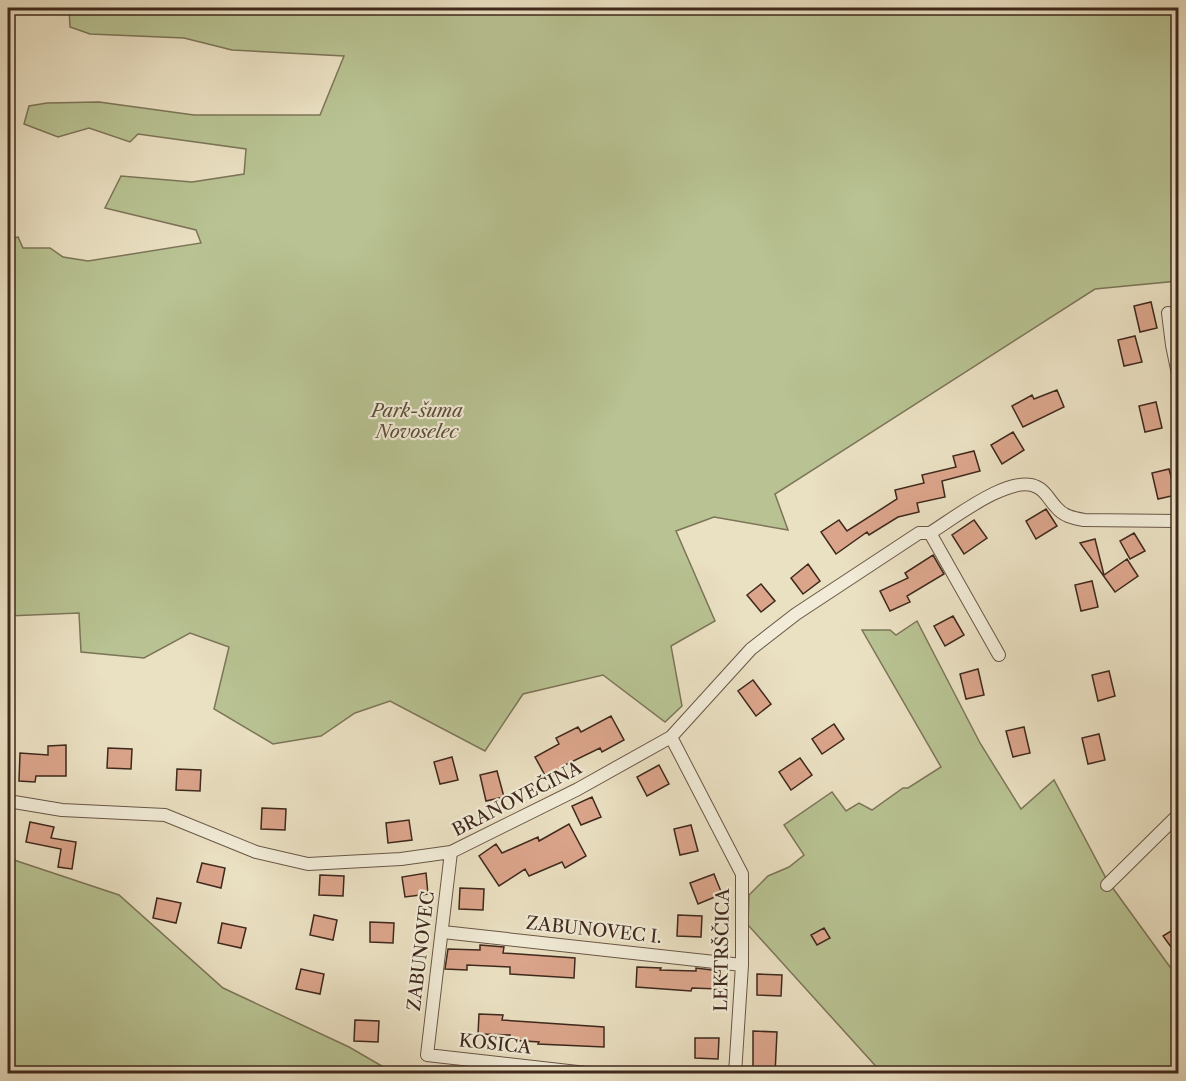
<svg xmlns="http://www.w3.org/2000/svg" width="1186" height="1081" font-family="'Libre Caslon Text',serif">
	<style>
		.green { fill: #b8c292; stroke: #7c7558; stroke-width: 1.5 }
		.building { fill: #dba58b; stroke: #3f281d; stroke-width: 1.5 }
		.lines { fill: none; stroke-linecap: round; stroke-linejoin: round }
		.minor-casing { stroke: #6a5646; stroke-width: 14 }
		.minor { stroke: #f1ebd7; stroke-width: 12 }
		.labels { text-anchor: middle; stroke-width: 4.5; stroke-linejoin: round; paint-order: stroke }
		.park-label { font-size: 18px; font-style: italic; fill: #5d4e3a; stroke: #f1ebd7 }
		.street-label { font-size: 18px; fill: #3f281d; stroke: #f1ebd7 }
	</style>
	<rect width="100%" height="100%" fill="#eae0c2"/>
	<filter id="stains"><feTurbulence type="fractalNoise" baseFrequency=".00333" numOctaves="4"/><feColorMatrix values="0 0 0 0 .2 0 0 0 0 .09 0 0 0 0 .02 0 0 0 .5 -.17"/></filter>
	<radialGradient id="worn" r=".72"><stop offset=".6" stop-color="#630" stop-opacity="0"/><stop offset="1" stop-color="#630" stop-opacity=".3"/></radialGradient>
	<path class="green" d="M69,8H1178V281L1095,289L775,494L788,530L714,517L676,531L715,621L671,646L682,706L665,722L603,675L523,694L485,751L390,701L355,713L321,736L273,744L214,709L229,647L190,633L144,658L81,652L79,613L8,616V240L18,237L23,248H50L63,257L88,261L201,243L196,230L105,208L121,176L192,182L244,174L246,149L138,134L130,142L89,128L58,137L24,124L29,106L47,103L99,102L194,115H320L344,56L232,50L184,38L90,34L70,27Z
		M917,621L980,743L1021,809L1054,780L1107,880L1178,978V1073H882L748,925L749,895L768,876L789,867L804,855L784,825L832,792L846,811L859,803L872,810L903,788H908L941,767L862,630H890L896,635Z
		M8,858L119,895L223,988L349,1047L394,1073H11L8,1070Z"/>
	<path class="building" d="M1151,302L1157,328L1140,332L1134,306Z
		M1135,336L1142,362L1124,366L1118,340Z
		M1057,390L1064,407L1023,427L1012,406L1032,395L1034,399Z
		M1156,402L1162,428L1145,432L1139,406Z
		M1013,432L1024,450L1002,464L991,445Z
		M974,451L980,471L942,481L945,497L917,503L919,512L898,517L869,535L867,532L836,554L821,532L839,520L847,531L897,499L895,490L924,483L922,475L956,467L953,456Z
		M1169,469L1176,495L1158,499L1152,473Z
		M1046,509L1057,526L1036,539L1026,521Z
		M974,520L987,538L964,554L952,535Z
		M1134,533L1145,551L1130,559L1120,541Z
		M1095,539L1104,575L1127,559L1138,576L1115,592L1080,543Z
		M933,555L944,574L907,596L910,602L890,611L880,591L908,578L905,573Z
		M808,564L820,581L803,594L791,578Z
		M1092,581L1098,607L1081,611L1075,585Z
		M761,584L775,601L761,612L747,595Z
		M953,616L964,635L945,646L934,626Z
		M978,669L984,695L966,699L960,674Z
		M1109,671L1115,696L1098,701L1092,675Z
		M753,680L771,704L756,716L738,691Z
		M611,716L624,740L602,752L600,748L561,767L563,771L547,779L535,757L559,744L556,738L578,727L581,732Z
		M834,724L844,739L822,754L812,739Z
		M1024,727L1030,753L1013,757L1006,731Z
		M1099,734L1105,760L1088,764L1082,738Z
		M66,745V776H36L35,782L19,781L20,753L48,755V746Z
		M108,748L132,749L131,769L107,768Z
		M452,757L458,780L440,784L434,762Z
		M800,758L812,775L791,790L779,772Z
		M659,765L669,784L647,796L637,777Z
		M177,769L201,770L200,791L176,790Z
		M497,771L504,797L486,801L480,775Z
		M592,797L601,817L581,825L572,806Z
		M262,808L286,809L285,830L261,829Z
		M409,820L412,840L388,843L386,823Z
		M30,822L54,827L51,838L76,842L72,869L58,867L61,849L26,842Z
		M569,824L586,856L565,868L562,862L529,876L525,869L499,886L479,856L496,844L502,853L538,837L539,841Z
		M691,825L698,851L680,855L674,829Z
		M202,863L225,868L221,888L197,882Z
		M426,873L428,894L405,897L402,877Z
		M714,874L722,894L698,904L690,883Z
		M320,875L344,876L343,896L319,895Z
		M460,888L484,889L483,910L459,909Z
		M157,898L181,903L176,923L153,918Z
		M314,915L337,920L333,940L310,935Z
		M678,915L702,916L701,937L677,936Z
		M370,922L394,923L393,943L370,942Z
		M222,923L246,928L241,948L218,943Z
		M1179,926V958L1163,936Z
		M824,928L830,938L817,945L811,935Z
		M480,945L504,947L503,953L575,958L574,978L510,974V967L467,965V970L445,969L448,949L480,950Z
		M637,967L661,968L660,970L696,971V968L720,971L719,989L692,988L691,991L636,987Z
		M301,969L324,974L320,994L296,989Z
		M757,974L782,975L781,996L757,995Z
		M479,1014L503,1015L502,1020L604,1027V1047L538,1044L539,1042L509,1040L510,1035L478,1034Z
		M355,1020L379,1021L378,1042L354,1041Z
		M753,1031L777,1032L775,1074H753Z
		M695,1038H719L718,1059L695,1058Z"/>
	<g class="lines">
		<g class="minor-casing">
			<path id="minor" d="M1168,313L1172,345L1178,374
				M930,533L999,655
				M671,737L742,874V965L735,1074
				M8,801L62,810L165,815L256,852L308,864L401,859L451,852L578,789L671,737L751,649L796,614L919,533H930C953,519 1011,473 1037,487C1046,491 1049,500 1056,507C1063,516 1073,518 1084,520L1178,521
				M451,852L427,1055L595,1074
				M1107,885L1178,815
				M443,932L742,965"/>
		</g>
		<use href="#minor" class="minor"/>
	</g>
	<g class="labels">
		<g class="park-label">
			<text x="417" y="417">Park-šuma<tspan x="417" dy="21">Novoselec</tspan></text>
		</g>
		<g class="street-label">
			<text transform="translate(517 799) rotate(-27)" y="6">BRANOVEČINA</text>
			<text transform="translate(594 930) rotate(6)" y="6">ZABUNOVEC I.</text>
			<text transform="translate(722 950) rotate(-89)" y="6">LEKTRŠČICA</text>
			<text transform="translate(421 951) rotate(-83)" y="6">ZABUNOVEC</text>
			<text transform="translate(495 1044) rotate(6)" y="6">KOSICA</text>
		</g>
	</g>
	<rect width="1186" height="1081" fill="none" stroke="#eae0c2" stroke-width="30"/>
	<rect x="9" y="9" width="1168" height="1063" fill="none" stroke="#3f281d" stroke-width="3"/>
	<rect x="15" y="15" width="1156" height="1051" fill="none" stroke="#3f281d" stroke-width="1.5"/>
	<rect width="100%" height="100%" filter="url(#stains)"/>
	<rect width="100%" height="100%" fill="url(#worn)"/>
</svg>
